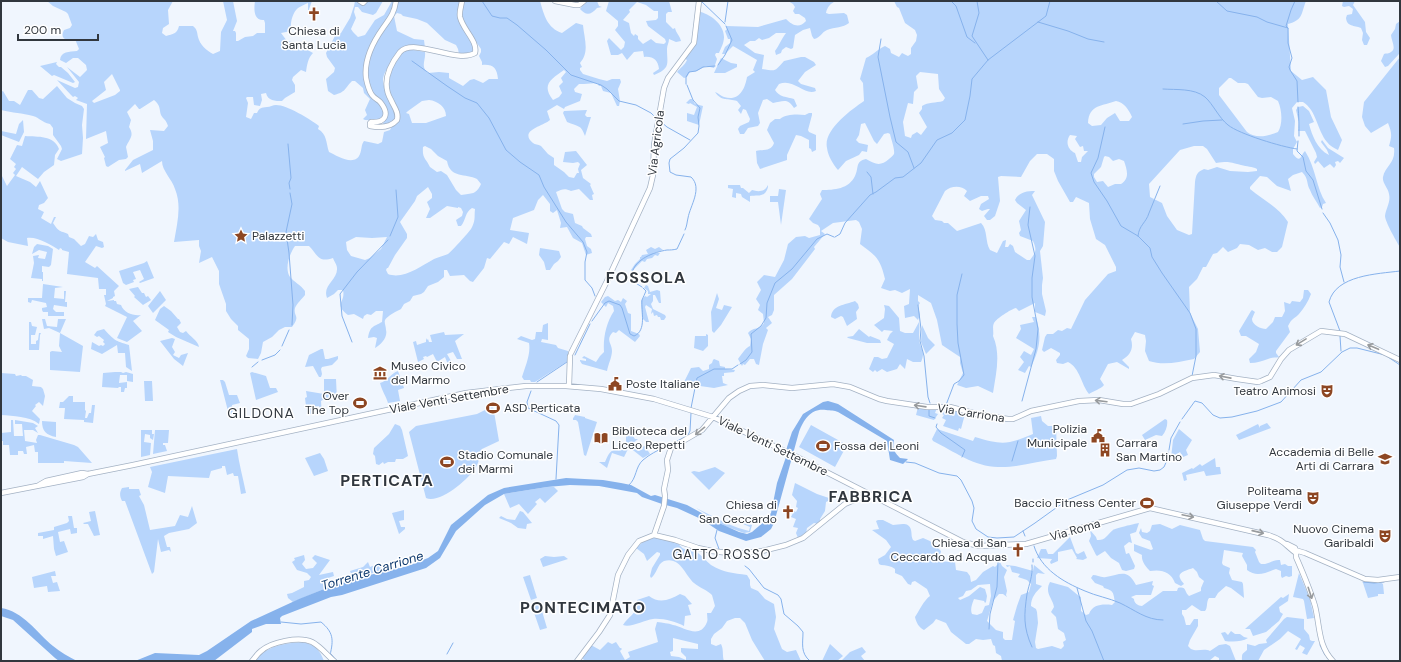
<svg xmlns="http://www.w3.org/2000/svg" width="1401" height="662" font-family="'DM Sans',sans-serif">
	<style>
		.green { fill: #b7d5fc; fill-rule: evenodd }
		.water { fill: #86b2ec }
		.lines { fill: none; stroke-linecap: round; stroke-linejoin: round }
		.stream { stroke: #86b2ec; stroke-width: 1 }
		.secondary-casing { stroke: #a4b2c4; stroke-width: 6 }
		.secondary { stroke: #fff; stroke-width: 4.5 }
		.oneway { stroke: #989b9e }
		.labels { text-anchor: middle; stroke-width: 3; stroke-linejoin: round; paint-order: stroke }
		.poi-label { font-size: 12px; fill: #31373e; stroke: #fff; text-anchor: end }
		.street-label { font-size: 12px; fill: #31373e; stroke: #fff }
		.neighbourhood-label { font-size: 13px; letter-spacing: 1px; fill: #31373e; stroke: #fff }
		.water-label { font-size: 13px; font-style: italic; fill: #103b6f; stroke: #fff }
		.quarter-label { font-size: 14px; letter-spacing: 1px; fill: #31373e; stroke: #fff }
		.district-label { font-size: 16px; font-weight: bold; letter-spacing: 1px; fill: #31373e; stroke: #fff }
	</style>
	<rect width="100%" height="100%" fill="#f0f6fe"/>
	<path class="green" d="M47,1H173L168,10L169,24L163,28L162,33L166,36C173,34 177,34 179,26H193C197,29 197,32 198,37C200,45 206,50 213,54L220,51L221,32L227,20L223,1H233L237,21L233,31H235L236,33V41H238L245,37L253,36L257,33H265V23L264,20C253,21 254,8 255,1H312L308,12V3C304,5 301,6 298,8C292,13 290,24 291,31L281,33L287,41L293,42L313,53C308,58 307,65 306,72L301,70L293,77L292,80L295,85V92L285,98L282,101C275,101 268,101 266,93L261,94L262,100L260,106L254,105L253,97H247L246,98L248,103L246,117L251,119L254,113H257C260,107 261,108 267,107C270,107 273,105 276,105C287,105 310,119 319,126L318,129C327,134 326,143 329,152C337,156 355,167 360,154C362,149 361,145 364,141L378,144L382,142L384,132L390,130C392,125 398,121 400,115C396,105 386,91 388,80C388,73 400,52 406,50C411,49 419,51 425,52C426,60 420,67 428,73L439,72L449,73V78L463,86L470,80L474,79L483,83L489,79H498C497,68 493,64 482,65V62L479,56L481,52V49L465,26L461,14L464,1H540C544,15 547,28 562,33L576,23L583,25C584,38 590,52 580,63L582,67L580,68V70L583,74L599,79L607,81L612,79H620L621,82L618,89L620,101L619,106H617L611,93L603,91L601,86H599L597,83L584,84H579L574,89L575,92L582,94L580,101L565,107L564,109L557,105L547,111L550,120C544,126 518,130 533,143C535,145 538,144 541,146L548,154L554,158V165L564,172L569,177L574,178L577,173H579L578,169L580,164L578,162L573,163L563,162L565,152L576,151L587,165L581,170L583,178L591,184L590,185L594,194L592,195L593,200H590L579,189L571,191C565,188 562,189 556,192L562,209L565,212L573,214L575,223L582,226L583,228L591,234L592,237H586L585,239L587,246L591,249L592,253L586,255L582,243L573,238L567,227L560,228L561,223L557,210L553,213L550,211V204L543,195L538,200L534,210L513,218L510,230L529,233L527,244L513,237L509,244L504,242L490,259L487,258L484,268L473,282L470,281L464,275L450,276L447,270H444V277L438,282L428,286L424,292L421,294L413,296L410,301L404,304L401,309C397,311 387,316 385,320C384,323 386,326 386,330C388,337 381,345 375,348L377,338L374,337L368,338C370,326 373,327 382,322L383,311H376L371,315L367,314L364,316L363,319L354,314L348,315C333,304 346,302 343,290H338L334,294L327,298C322,285 338,280 337,268C337,265 334,261 333,258C318,263 318,255 309,246H295C290,253 284,268 290,277C294,282 301,285 305,291V295C302,299 297,303 295,308C293,317 301,315 292,327H285L279,330L272,337L263,342L261,353L258,359L248,358L246,356L249,349V339L238,330V326L231,319L226,311V304L219,284V271L212,257L199,263L201,251L199,246V240L174,242C177,224 182,206 175,189C172,179 162,171 162,161L142,173L140,164L125,171V170L133,160L153,150V141L150,130L164,131L168,126C166,119 163,119 161,115C159,109 161,106 154,100L140,109H139L135,104L127,112L131,120L129,127C135,136 129,139 126,147L128,157L126,159L119,160L108,167L106,166L104,158L105,157L100,147L108,143L106,131L86,139L87,104L76,100L78,98L75,96L73,97L71,95L57,80L75,88L78,87L79,82L67,67L80,77L87,70L86,65L78,58H73L66,63L60,60C61,51 69,52 77,51L79,49L75,39C68,41 59,40 64,30L70,28L72,25L68,14L66,12L53,6ZM564,70L566,72L561,78L563,82L559,86L562,93L559,97L553,100C541,85 551,79 564,70ZM112,74L120,90V91L115,95L94,103L92,101L106,90L104,82ZM429,100C438,101 446,107 446,116L426,123H412L409,114L406,113L408,111L422,101ZM425,146L431,149L438,156L447,161C450,179 466,173 477,179L481,184C476,195 472,193 461,195L456,190L447,175L441,171L437,172L430,167C426,158 422,159 423,147ZM428,187L432,194V198L427,202L430,209L426,218H430L447,206L458,208V207L461,208L463,212L462,216L456,220L458,226H461C466,220 465,212 472,208L475,209C474,218 476,220 471,229C469,232 451,252 448,254C444,256 438,257 434,259C421,266 403,280 388,274L386,270L387,268H388L395,255L407,238V234L400,222L415,201L417,196ZM356,237L372,238L387,237L381,249L370,258L365,260L351,256L347,250L346,242Z
		M355,1H383L376,13L373,15L362,12L358,7H355L354,12L356,18L351,29L353,32L358,37L365,35L375,20L384,15L392,1H460L458,11L473,45V52L468,54H459L458,49L456,45L445,40L427,23L417,19L403,16L401,14L397,13L394,16L397,31L414,39L424,40L425,48C410,47 402,46 393,61C389,66 383,73 383,80C383,94 399,109 394,121L384,125L383,124L384,121L365,120L363,119L367,115L365,110L370,99L364,93L363,88L355,81H352C344,89 346,92 334,95L328,91L326,79L334,72L335,68L327,57L326,53L335,36L341,33L350,18L354,6Z
		M586,1H597L599,6L602,7L597,8C591,15 586,16 580,9Z
		M609,1H669L672,12H668L666,14V22L673,29L675,28C676,33 680,36 681,41L676,42L669,39C669,43 667,45 667,49C667,64 671,68 654,75L653,73L659,69C658,60 653,56 644,57L643,51L634,52L627,60L622,53L618,55H611L607,41L609,38L621,50L624,47L625,42L615,30L618,26V21L606,11ZM637,2L646,5L654,11H658V18L656,20L646,21L648,26L665,39L666,42L664,44L656,43L651,39L643,44L638,39V36L635,34L634,36L631,33L629,23L623,20L630,12L629,10Z
		M788,1H836C831,3 827,7 826,13L829,14L844,13L847,15L849,23C843,28 835,27 827,30C822,32 820,38 814,39L812,36L810,28L803,30L795,35L793,48L791,49L786,47L782,50L781,53L776,55L775,51C780,44 782,38 786,33H776L769,38L762,40L759,38L755,41H750L744,45L755,53L764,55L762,69C777,71 774,72 784,61L801,57H805L814,62L816,65L805,72L798,81L801,84L815,88L816,91C804,96 794,78 779,84L775,90C779,97 787,97 794,99L797,106L794,108C788,98 783,101 773,103L767,99L763,100L758,113L760,123L758,126L748,128L744,134H740L738,129L740,126L749,122L750,119L746,110L743,109L741,114L738,110L741,106L737,101C728,98 722,102 715,92C718,93 721,96 724,97C739,102 745,89 747,77L755,72L753,70L757,60L733,46L725,54H722L725,47L730,43V39H728L725,31L727,29L726,26L758,27L786,19C792,25 799,29 806,21L805,18L799,14H795L793,11L795,7L793,4Z
		M894,1H1306C1301,14 1303,20 1288,24L1291,71L1302,80L1313,77L1326,90L1331,117L1342,140L1338,150C1334,148 1330,146 1327,142C1317,130 1317,111 1303,102H1297L1292,108L1295,121L1294,136L1297,142L1293,149V154C1301,164 1300,156 1305,151C1316,168 1316,188 1326,203L1323,204L1322,207L1320,208C1317,202 1312,196 1310,190C1306,183 1309,179 1302,172L1293,175L1288,179L1291,191L1277,186L1267,177L1260,176L1250,187V189C1263,200 1279,207 1288,222L1282,247L1277,252H1272L1265,248L1258,250L1249,245L1240,244L1237,248L1228,252L1223,247L1217,253L1213,254L1206,267H1203L1197,279L1189,287L1190,313L1198,329L1200,352L1194,359C1178,362 1164,366 1149,361L1145,351L1146,341L1145,335L1135,332L1131,339C1134,349 1130,355 1122,360L1129,367V369L1117,362L1108,364L1100,379L1104,385C1101,389 1093,391 1089,394C1081,384 1080,368 1068,362L1063,364L1057,363L1056,360L1060,355V353L1051,348L1044,352L1042,350L1045,337L1047,334H1053L1058,330L1062,331L1067,328L1071,329L1085,300L1108,274L1116,271V267L1105,245L1096,239L1090,219L1089,203L1076,197L1073,202H1070L1058,181L1054,171V159L1047,154H1037L1030,161L1021,177L1001,176L998,177L1000,201L995,216L990,220H987L984,216L990,209H988L982,211L979,209L981,204L989,199L988,196H981L970,201L964,196L967,191C961,185 951,186 945,191L932,216L935,220L942,221L944,223H948L957,231L981,223C988,230 985,242 990,250L997,253L1003,241L1006,240L1005,247H1008L1010,244L1013,246L1015,252L1027,260H1030C1036,252 1037,250 1033,241L1020,236L1019,233L1021,230L1019,221L1026,210L1017,203L1015,200C1019,192 1027,191 1035,191L1032,195L1045,222L1043,246L1040,251L1043,278L1042,285V294L1046,311L1045,316L1035,312V303L1019,311L1016,308C1011,309 996,319 994,323C992,327 994,332 993,336C1001,354 996,374 993,393L978,386L966,388L957,385L963,373L960,363V357L942,345L937,320L931,303L918,295V301L920,303L918,306L920,315L918,320L914,316L905,318L904,306L909,304L910,289L902,293L895,290L890,291L881,288L885,279C880,258 876,256 860,244L862,229L859,222L856,220L833,223L821,231L825,234L814,247L815,249L792,279L774,295V310L772,315L768,317L772,323L766,328L768,330L763,344L759,365L756,364L754,359H750L745,365L743,364L742,366L738,359C741,355 746,347 750,346L751,339L748,333C752,327 760,330 764,323L763,314L758,310L760,305L756,299L761,290L757,282L764,275L775,277L784,260L788,244L796,237L805,236L809,238L820,235V228L818,225L813,223L809,219L822,199L820,194L822,190C834,190 849,189 855,176C859,168 855,161 866,159C876,165 881,166 889,159C891,157 893,156 894,154C895,149 891,139 890,134L888,133L884,134L877,144L874,141L865,123L861,124L859,135L856,140L859,143L868,145L867,152L862,151L859,155L846,161L838,170C833,164 828,156 827,148C823,130 851,110 864,101L863,83L860,79L866,58C873,55 878,49 885,46L890,49L891,53L899,57L902,53L908,56L911,54V48L916,41L917,35L915,30L905,23L899,8L897,7ZM920,72L938,74L939,89L945,98L943,101C936,103 928,102 922,106V109L919,113L927,127L921,135L917,132L912,135L911,138L905,136L903,122L908,103L913,104L914,92L918,88L916,76ZM1229,78H1231L1238,83H1245L1248,84L1258,97L1262,98L1271,97L1278,101C1282,110 1283,124 1278,132C1268,136 1256,139 1247,132L1219,95V88ZM1116,101C1124,102 1129,110 1132,117L1129,121H1120L1115,113L1107,118L1101,125L1092,126L1088,123C1089,104 1103,106 1116,101ZM1070,135L1077,136L1075,139L1080,147L1083,146L1084,151H1088L1082,157L1081,162H1078L1075,153C1068,150 1065,142 1070,135ZM1194,146H1203L1207,149L1216,163C1229,161 1229,162 1241,165C1247,167 1252,166 1257,169V171L1248,172L1230,171L1217,167L1208,170L1204,169C1197,172 1196,175 1195,182L1192,234L1189,235L1177,230L1167,216L1162,203L1150,197L1149,184L1180,150ZM1105,156L1109,157L1113,161L1119,159L1124,161C1127,170 1130,178 1121,184H1115L1108,187L1103,181L1097,182L1094,177V174L1101,167L1104,157Z
		M1343,1H1355L1353,5L1365,22L1366,32L1370,38L1367,45H1364L1362,40L1363,33L1361,28C1354,25 1347,27 1346,18L1347,15L1352,14L1353,9L1349,6L1344,7L1342,6Z
		M698,11C710,14 724,24 724,37C724,43 721,48 719,53H716L715,55L717,59L714,68L706,66L697,71L690,72L687,77L684,78L677,72C680,68 685,65 687,60L684,58L691,50Z
		M1400,21V55L1399,54L1388,66L1385,67L1381,61L1384,54C1386,53 1389,54 1391,52C1397,49 1391,40 1391,35L1395,29L1396,24Z
		M1400,57V247C1396,241 1385,221 1385,216C1386,208 1391,202 1389,194C1388,188 1382,183 1383,177C1385,166 1396,163 1394,148L1389,146C1392,136 1392,133 1388,123L1371,133L1365,126L1362,117L1364,102Z
		M721,58L731,63L737,64V67L725,73H714Z
		M57,62L56,64L59,67H61L68,73L75,82L73,83L54,75L52,76L40,66Z
		M57,86L67,98L75,103L82,106L84,109L82,125L83,138L82,154L61,161L57,159L62,149L61,146L53,135V128L50,124C41,122 40,118 33,116C22,113 13,113 1,110V112V92L3,91L9,101H14L20,105L28,90H32L39,98L43,99Z
		M690,99H692L695,104L703,106L699,125L687,121V113L694,115L697,107L690,103L689,104L686,103Z
		M1303,106L1309,111L1314,122L1309,124C1312,135 1317,149 1329,155L1327,150L1321,142L1322,140L1328,148L1344,158L1340,163L1338,161L1335,162L1336,165L1334,168L1330,164L1324,168L1318,161L1315,164L1314,162L1317,157L1316,153L1305,131H1298L1299,123L1296,110L1298,107Z
		M587,110L585,115L587,117H591L585,136C581,124 578,127 567,122L563,113L564,111Z
		M809,113H812V115L808,130L809,132L816,135V150L812,152L811,149L809,148V140L801,136L796,135L787,155V160L760,169L757,163L756,151C763,149 771,152 774,143L767,130L770,123L775,119H780C786,114 797,114 805,115Z
		M23,120L24,132L19,142L1,135V131L16,134L19,124Z
		M25,136C38,137 54,135 59,149L55,155L54,165L44,172L38,179L22,167L16,176L30,182L36,187L40,181L48,198L44,203L39,205L38,209L44,212L41,218L51,224L54,217H56L53,223C60,233 59,230 68,234L69,237L74,239L81,246L85,244L89,236L93,237L96,234L98,240L103,242L104,247L102,248L96,246L85,262L95,268L97,266L119,286L114,291L115,296L113,297V298L107,301L114,300V301H116L117,304L121,305C124,313 133,316 141,315L133,321L142,331L127,342L117,338L127,317L105,306L106,304L104,295H106V289H99L98,278L67,274L69,252L62,250V249L60,248L59,250C52,245 36,236 27,238L28,246L8,242L1,238V174L7,186L15,175L13,173L16,169L14,167L16,164L10,159L17,145L22,146Z
		M728,185H740L741,188H743L749,193L752,190C758,192 765,192 768,185V187C765,198 758,195 750,196V202L742,197L741,194L736,193V198L732,197L733,189L728,188Z
		M779,189L786,190L781,225L778,202H770V196H778Z
		M37,244L48,246L53,249L51,265L49,267L42,266V272H43V281H42V279L31,278L34,263L33,256L39,255L38,258L45,259L47,252L39,250L32,254L34,247Z
		M651,247L655,249L659,247L663,250L654,253H660L658,256L655,255L652,258L647,259L645,262L642,261L632,271L631,270L635,264L640,259V257H641L642,255L648,254L646,250Z
		M540,248L559,251L561,257L558,261L554,264L550,270H546L544,262L539,255Z
		M147,261L154,278L140,283L139,282L144,279L140,270L133,272L136,279L133,280L134,282L126,285L123,283L119,271L144,263Z
		M43,284L63,287L55,288L54,298L64,299V291H66L65,302H67V307L54,305L53,309L56,312H64V316H48V312H43L42,310V308L47,307L46,303L32,300L31,303L28,302V298H42Z
		M646,285L648,286L650,292L657,290L660,291L661,303H659L655,295H653V301L651,304L653,309L665,315L666,317L664,320H661L660,317H658L657,315L654,316L653,312L651,314L652,309L646,305L645,307L649,322H646L642,318L641,301L645,296L647,297L651,294H648V291L644,288Z
		M138,287L142,293H144L146,297L148,296L151,300L143,305L134,297L135,296L129,289Z
		M1304,290H1308L1311,294C1308,302 1304,308 1299,314C1293,320 1292,318 1288,326L1290,332L1276,351V353L1279,357C1275,358 1272,357 1268,359C1262,361 1257,363 1250,363L1249,359L1256,352L1259,344L1246,336H1241L1239,331L1251,311L1252,310L1255,312C1254,314 1253,316 1252,319C1252,325 1261,329 1266,329L1273,322L1275,317H1282L1285,311L1284,302L1290,304L1292,301L1300,302L1303,298Z
		M160,291L166,300L153,313L148,306Z
		M717,293L719,299L716,308L722,310L724,305L732,307L721,325L714,333L712,331L711,312Z
		M608,296L615,301L618,300L621,302L623,298L627,301L625,304L628,313L631,314V331L639,334L640,336L635,342L619,330L616,333L613,332C605,340 612,343 612,351C612,357 608,365 607,371L582,364L580,361V360L586,361V359L582,358L584,356L596,362L600,356L604,352C603,338 606,323 614,311L613,306L608,303L606,307L601,302L605,297Z
		M855,301L858,304L859,308L856,312L857,319L847,326L843,317L841,316L835,319L831,317C832,305 845,305 855,301Z
		M884,305L889,306L899,318L900,331L905,333H913L919,322C920,328 919,333 919,339C920,349 926,351 921,362H913L907,359L905,369L900,364L897,369L887,372L882,369L877,372L875,370L873,372L869,369L874,357H878L882,359L887,358L894,344L887,340L890,334L893,331L884,330L882,332L874,325L884,318L885,309Z
		M164,306L171,311L178,319H179L181,323L177,327L180,332L183,333L186,331C190,337 198,340 199,347L176,337L168,332L169,330L155,320L160,309Z
		M1032,317H1036C1042,337 1040,348 1031,367L1029,366L1025,373L1018,370L1024,362L1020,357L1024,351L1031,355L1034,349L1016,338L1021,329L1020,325L1034,322Z
		M42,319H45L47,326L57,327L58,319H66L60,333L83,346L80,372L50,370V352L52,351L62,352L59,346L60,333L49,328L44,329Z
		M29,322H31L32,326L37,327L35,335H31V344H36V341L38,340L39,333H41L40,335L39,350H29Z
		M548,323V340L542,339L541,342L556,345L558,348L568,351V361L535,382H531L530,380H524L522,377C525,367 531,354 529,343L517,339L521,336L532,340L535,339L536,332H542L543,325Z
		M922,325L928,338L935,345L926,354L921,342Z
		M104,329C114,340 115,341 129,345L132,371L126,367L125,353H118L117,345L102,354L91,349L92,342L99,346L101,345L103,346L105,344L103,342L104,340L99,336L97,337L94,335L97,331Z
		M859,329L869,337L870,336L880,340L881,343H867L848,338L847,337L853,336Z
		M444,332L445,335L464,334L455,341L462,359H457L453,352L447,354L451,361L452,366L449,367L445,357L437,362L433,354L427,357L426,356L423,357L424,359L418,362L413,342L416,341L417,345L426,342V338L427,340L428,339L429,342H432L430,335Z
		M706,334L708,335V346L703,351L694,348L695,336H706Z
		M172,338L175,339L172,347L175,352L173,355L179,358L181,355L188,353L183,366L174,359L160,341Z
		M321,349H323L325,359H328L338,356V359L332,365L322,367L321,369L322,374L321,377H319L313,366L305,367L309,355Z
		M714,359L719,361L720,366L725,367V369L735,370L734,372L724,373V376H722L723,383L728,385L714,388L686,384L684,382L691,368L699,367L703,371L709,369V365L712,363L713,360Z
		M398,371L404,388L398,390L400,401L388,403C386,396 382,391 380,383C388,381 391,373 398,371Z
		M115,372H121L123,373L126,372L133,374V382L127,381V375H120L119,383L127,382V388H125L124,392H121V387H119L118,388L102,387L103,373Z
		M252,372L266,376L270,388H276L278,392L256,400L250,373Z
		M1,373L15,374L16,376L21,375L22,376H26L33,380L32,386L41,387L43,389L45,396L43,406L39,402L35,405L36,406L32,411L40,419L39,424C29,416 13,416 1,415Z
		M324,379H336L337,400C332,396 327,397 321,401L322,417L319,406L313,407V413L307,415L305,398L307,397L306,391L324,394Z
		M220,380H223L225,382L229,395H237L240,403L232,405L233,413L229,415Z
		M144,381H152L153,401H145Z
		M69,396H73V402H85V410L86,411L85,418H87L89,413H91L92,405H95L93,423L84,422V420L64,419L65,408H59L60,402H63Z
		M493,406L499,441L482,449C480,455 479,462 476,467C469,479 440,504 426,498L409,432L416,426L477,414Z
		M918,407L937,408L935,413L938,414L934,420L916,415Z
		M948,408L962,412L965,414L961,429L959,428L958,431L943,426L946,420L942,418L944,415L942,414Z
		M575,415L585,417V418L597,422L586,456L584,455L578,422L576,420H573V418L574,417Z
		M1041,416L1042,421L1048,426H1056L1057,456L1056,459C1038,461 1016,468 998,467C975,467 953,451 933,441L932,439L937,429L973,441L975,437C1002,445 1007,445 1033,434L1031,418Z
		M1165,419L1167,420C1168,425 1166,431 1162,436L1156,435L1145,440L1142,435Z
		M11,420H13L14,436H23L22,424H15V420L33,423L38,426L35,428L38,433L33,430H24L25,441L37,443L36,440L38,435H40L74,445L78,447L92,463L64,461V463H38V452H35L34,445L26,447L27,454H24L23,451H18V455H10L9,445H3V441H1V433L11,432Z
		M42,421L56,422V437C46,435 42,431 42,421Z
		M1267,423L1271,428L1239,440L1236,435L1258,424L1260,428V426Z
		M395,424L400,426L402,430L408,456L403,459H396L395,462H388L384,464L383,462L379,465L376,464L375,456L373,454L374,448L389,434Z
		M811,425L847,445L835,467L799,447Z
		M1179,429L1192,440L1186,450L1188,455L1183,457L1180,452L1171,458L1173,440Z
		M141,430H152V434H154L153,440L150,438V435L145,434L144,442L151,443L150,455L141,457Z
		M155,430H169L168,443H163V445H165L167,451L153,454Z
		M630,432L635,439H638L633,443L638,451L643,449L642,447L645,446L650,454L643,458L629,447L624,457L612,453L607,468L599,462H605C609,452 612,447 623,450L626,442V436Z
		M237,449C239,464 243,478 246,493L241,494L238,476H234L233,473L227,475L225,466H222V468L211,471L209,478L168,476L165,493L148,487L152,472L150,467Z
		M320,453L324,459L328,471L314,476L305,458Z
		M1215,458L1216,467H1220L1221,474L1206,476L1204,471L1186,475L1187,480L1184,481L1182,473L1192,468L1193,469L1200,464L1202,466Z
		M715,467L725,473L709,490L691,472L694,471L699,472Z
		M795,483L817,494L832,499L826,502L825,511L820,519L821,522L819,524L814,523L807,528L806,533L798,538L796,533L798,528L793,527L796,519L791,517L794,511L796,512L798,508L796,507L797,501L792,495Z
		M129,487V489H139L141,495L139,496L144,505L150,530L175,526L180,515L188,517L192,506L197,523L189,529L169,533L164,536L167,547H170L171,552L169,550L161,552L158,539L154,572L152,574L125,501H122C120,497 119,493 122,488Z
		M547,487H554L558,491L545,503L540,498L535,502L537,504L528,514L519,504L510,508L504,494Z
		M696,508C707,513 717,519 728,524C735,527 742,529 749,531L750,527L743,524V523L752,525L750,532L744,533L725,526Z
		M404,510V520L399,521L401,527H405V529L399,534L392,513Z
		M95,511L100,535L94,536L88,524H84L83,523L91,521L89,512Z
		M520,511L523,512L532,523L527,524L526,529L518,528L511,523L499,518L501,516L507,519L515,520Z
		M68,516H72L74,528H77V533L71,534L70,529L58,532L60,542L64,541L68,552L56,556L54,549L53,536L43,539V536H38V533L54,530V527L67,523L69,521Z
		M878,520H883L893,525C899,525 909,521 911,530C912,534 911,536 913,540L915,541L923,538L930,541L941,551C938,564 947,561 955,562L956,570L967,572L970,576L971,582L976,580L983,572L993,566L995,567L1000,562L1002,566L1007,570L1004,577L1007,591L1006,595L1007,597L1003,594H999L993,601L987,621L996,630L1003,632V638L1005,640H1012L1015,621L1013,620L1017,606L1021,595L1029,592L1031,584L1027,580L1018,577L1020,574L1012,572L1010,566L1007,567L1006,565L1015,566L1033,571L1034,565L1045,574L1038,573L1036,575V584L1042,586C1036,592 1031,597 1031,606L1036,609L1037,612L1038,623L1035,642L1036,648L1038,649L1052,646L1061,649L1064,646L1063,642L1066,640L1064,633L1058,629L1056,617L1051,612L1054,607C1053,599 1044,593 1050,582L1068,587L1079,596L1081,597V611L1086,615L1089,614C1093,604 1103,604 1112,605L1115,602C1113,592 1114,591 1104,588L1103,586L1095,583L1091,578L1093,575C1097,575 1101,578 1106,577C1120,575 1127,568 1136,585L1153,581L1152,585L1154,586L1151,595H1136L1131,597L1134,599C1134,603 1138,606 1142,606L1163,591H1177L1178,588C1187,586 1184,592 1189,596L1201,591V588L1204,581L1199,577L1197,572L1193,568C1188,570 1177,572 1180,578C1181,581 1183,582 1184,584L1181,586L1175,583C1171,572 1162,569 1150,571C1146,567 1141,561 1142,555L1134,551V544L1151,550L1153,549L1150,541L1142,538L1139,533L1141,528L1142,532L1147,533L1150,531L1152,525L1160,524L1172,529L1180,525L1200,530L1203,539L1205,541L1253,547L1256,550L1255,552L1259,562L1261,564C1268,565 1273,559 1280,560L1281,565L1285,564L1288,566H1292V576L1289,577L1286,576L1282,578L1281,576V571L1276,569C1267,572 1257,578 1247,570V565L1242,556L1243,553L1224,550L1222,563L1223,565L1230,568L1229,573L1232,580L1242,582L1243,584L1244,598L1231,588L1226,586L1218,593L1215,598H1209C1206,602 1208,608 1205,611H1201L1192,605L1186,610H1182V614L1184,617L1186,625H1190L1194,619H1198V626L1190,640L1188,646L1191,649C1197,652 1204,648 1210,651L1219,645L1226,644L1230,646L1236,661H1219V658L1215,656L1209,661H1002L1001,656L996,653L995,646L993,645L991,639L983,640L976,639L969,644H966L951,632L946,623L936,619L933,623L924,630C919,628 916,622 915,617C919,611 924,600 930,596L927,589L915,581L912,582L911,585L908,584L902,576L895,573V569C891,566 886,565 881,565L879,564L878,559L885,555L891,547L886,540L872,530L879,529L876,521ZM978,585L990,584L991,596L989,605L985,606L982,613L977,615L972,614C970,610 972,604 974,599L984,601L985,603L986,602L987,596L985,589L980,587L969,596L960,600L958,598L963,596L966,591L971,590Z
		M1139,523L1136,532L1130,534L1132,543L1129,542L1124,546L1126,554L1129,553L1135,566L1134,569L1126,571L1122,570L1119,563L1111,558L1105,551L1097,556L1096,555L1089,541L1091,536L1090,530L1096,537L1097,540C1105,541 1107,535 1113,530C1116,528 1134,524 1139,523Z
		M657,537L678,543C685,553 686,547 694,551C700,553 706,561 711,565C725,573 733,573 747,575L750,580V585L751,588L758,591L765,599L774,604L776,617L774,629L782,649L787,652L796,650L801,661H765L752,640L745,623L740,618H735L727,621L722,628L714,634L711,639V644L716,646L721,644C724,650 722,655 724,661H585L581,657L591,645L600,650L608,642L612,644L616,642L620,648H621L622,649L620,651L625,660L630,657L628,652L658,642L655,629L657,622C663,623 668,623 673,625C684,627 700,640 707,622C708,620 707,616 707,613H711L715,606L712,595C707,590 700,588 694,583C685,575 680,556 664,561C657,564 657,574 651,578L650,576L652,568L660,555V553L657,552L647,561L644,554L636,548L644,541ZM673,638L698,644V649L681,648V652L686,657V660L679,657L671,656L670,652L673,651Z
		M1070,537L1076,553L1078,554L1084,551L1087,558L1083,560L1076,559L1077,558L1072,549L1058,552V561L1051,564L1050,562L1052,559L1037,558L1041,549H1046L1048,554H1053Z
		M304,555L305,560L302,564L306,569L313,568L317,563L312,558L315,555L330,560L319,575L333,572L334,576L328,578L326,581L328,584L335,582L336,586L324,589L293,602L288,598L287,594L292,593L304,587V581L309,580L311,577L307,573L297,570L292,562L295,560L294,558Z
		M545,556L554,557L564,556L568,559L543,567L540,559Z
		M368,562L370,567L380,563L381,568H390V569L360,576L351,579L350,576H352L350,571L363,567Z
		M55,571L56,576H51L53,583L57,582L60,591L48,592L47,586L34,588L32,577Z
		M1299,573L1310,599L1314,618L1307,619L1304,601L1303,599L1293,597Z
		M530,575L537,598L531,600L523,577Z
		M1365,581L1380,582L1383,584L1384,594H1378V596L1368,598L1363,583Z
		M680,594L685,596L692,604L688,605L691,615L685,616L684,626C676,622 663,618 653,619C644,620 631,628 623,625C628,616 640,612 637,600L649,596C659,604 670,600 680,594Z
		M1289,594L1288,601L1279,607L1280,612L1283,614L1279,621L1266,632L1253,636L1250,629H1245L1281,597L1283,598Z
		M539,601L547,628L540,630L531,604Z
		M1287,617L1304,619V629L1309,635L1310,640L1312,641H1315L1307,655L1302,653L1305,648L1300,645L1297,650L1295,649L1301,639L1288,631L1280,639L1264,650L1258,661H1242C1242,652 1242,655 1247,650V644L1255,646L1259,644L1267,643L1266,640L1284,619Z
		M1231,631L1235,634H1240L1244,637L1248,638C1242,642 1232,642 1225,641L1221,633L1225,632L1228,635Z
		M303,642C315,645 320,650 324,661H255C265,646 286,643 303,642Z
		M830,644L843,656L837,661H822Z
		M862,647L866,652L861,656L865,661H841L850,652Z"/>
	<path class="water" d="M828,401L838,404L894,440C892,448 894,452 900,458L908,459L903,464L890,460L887,441L838,412C834,410 831,411 826,410C811,408 804,419 799,432L774,523L771,529L761,537L746,541L719,531L701,519L677,508L662,504L642,497L637,493L599,486L570,485L547,487L504,494L485,505L456,531L440,558L426,568L342,595L331,597L282,616L280,618L281,624H266L252,629V632L214,661H135L155,653L199,655L207,651L251,621L299,599L324,589L361,577L408,566L428,558L438,551L451,525L488,495L504,488L566,478L603,480L621,483L631,485L651,496L655,495L687,505L709,517L717,522L739,532L747,534L752,532L765,521L771,513L777,483L786,457L787,447L792,432L803,414L823,402Z
		M1,608C23,611 37,633 53,646C60,652 69,657 77,661H59L55,658L13,620L1,616Z"/>
	<g class="lines">
		<path class="stream" d="M482,1L492,16L500,18H507L517,25L546,50L571,75L601,85L607,89L619,101L636,105L651,113L656,118
			M701,1L725,24
			M951,1L956,6L967,37L975,43
			M977,1L979,13L972,36L988,60
			M1216,1L1227,11L1257,17L1267,22L1288,28V43L1292,58L1289,67L1290,70L1297,81L1298,102
			M725,22L728,1
			M1038,22L1068,31L1088,39L1104,42
			M1288,28L1286,26L1291,10L1295,1
			M881,39L878,57L890,117L896,142L908,152L914,168
			M412,61L447,86L465,98L477,103L489,118L506,150L520,162L539,175L544,187L566,222L583,242L587,252L585,262V280L592,288L595,296
			M718,65L725,55L732,40L726,26
			M686,84V77L689,72L696,71L703,67L715,66
			M1163,89C1176,90 1194,88 1205,97C1213,104 1219,118 1228,125C1239,134 1282,147 1297,149
			M1298,107C1299,116 1299,126 1299,136
			M660,121L667,127L690,140
			M1183,124L1203,121L1222,120
			M1105,127L1098,158L1091,173L1094,182L1107,201L1121,226L1138,236L1150,248L1152,257L1162,273L1190,313L1196,329V356L1192,376
			M1298,141L1297,151L1303,157L1306,171L1313,180L1322,209
			M288,144L291,178L289,183L290,189
			M867,172L871,177L873,194
			M290,193L292,204L286,232L289,253L293,305L292,325
			M1323,213L1330,223L1338,240L1341,255L1340,267L1344,282
			M685,230C687,226 687,222 688,218C690,206 703,188 691,177L676,175L670,172L669,163L670,159L684,148L698,133L699,126L698,117L700,108L693,100L687,85
			M390,236L398,217L396,190
			M1138,236C1139,225 1146,223 1149,213C1153,204 1156,195 1160,186
			M835,237L840,234L845,223L870,195L876,192L895,178L903,177L921,163L937,140L952,133L965,120L970,96L972,79L988,60L1046,16L1050,1
			M632,273C635,259 654,252 667,250C670,250 673,250 677,249L684,234
			M632,276L634,282L642,287
			M918,305L921,329L920,341L924,356L928,397L930,403
			M592,321L605,303L609,301L620,305L622,308L630,334L634,336C647,331 641,311 642,300C643,297 645,294 646,291L643,288
			M1340,331L1329,302C1336,275 1377,274 1400,271
			M1340,336L1341,351
			M352,342L342,316L340,294L357,272L388,240
			M282,346L289,330
			M575,355L590,324
			M262,360L275,355L280,350
			M740,364L746,360L752,352L751,334L761,326L766,318L767,303L775,283L792,269L817,239L827,234L834,237
			M252,367L258,362
			M537,382L567,362
			M531,391L527,402L528,408L556,421L559,425L556,479
			M1022,401L1036,349L1038,329L1032,297V278L1035,256L1028,225L1030,207
			M946,405L954,384L959,381L964,375L958,343L957,324V295L962,274
			M691,408L697,378L714,369H732L738,365
			M929,409V416L935,418
			M1182,419L1195,401L1202,403L1213,415L1220,418L1232,417L1257,411L1281,402L1301,380L1321,372L1342,352L1350,348H1357L1385,355L1400,365
			M937,424L936,427L941,433L965,450L962,457
			M1169,450L1171,438L1180,422
			M1012,461L1018,441
			M906,462L915,463L939,473L957,476L961,480L972,501L974,508L972,521L976,529L988,537L997,538L1014,537L1035,523L1067,500L1103,485L1127,470L1139,468L1154,471L1160,470L1164,467L1168,458V452
			M629,485C637,478 635,467 643,460C656,449 674,444 688,435L690,431L691,413
			M717,530L715,538L719,549
			M1023,531L1025,536
			M1034,546C1041,569 1063,582 1085,591C1096,596 1109,598 1120,603C1135,610 1146,620 1163,620
			M1033,562V559
			M745,566L749,569L764,588L778,595L781,599L784,614L798,626L803,632C803,643 800,653 810,661
			M1363,582L1374,583L1384,582
			M1077,588L1086,621L1092,631L1104,661
			M281,622L301,624L321,622C333,632 334,639 330,655
			M989,629L990,614L997,587L998,562
			M1320,645L1325,655
			M1032,647C1023,627 1024,615 1027,594C1029,584 1033,576 1032,565
			M331,654L337,661
			M447,654L453,643
			M1327,658L1330,661"/>
		<g class="secondary-casing">
			<path id="secondary" d="M360,1L363,3L365,1
				M396,1C394,14 390,18 383,28C373,42 364,61 366,78C367,83 369,91 372,95C375,99 379,100 381,103C390,115 385,123 371,122L370,123V126C380,128 390,128 397,120C399,112 394,107 391,100C381,83 389,66 400,52C414,37 457,64 475,53C478,41 463,30 460,17C459,12 461,7 462,1
				M555,1L575,5H579L584,1
				M571,353L607,281L650,188L653,175L654,145L664,88L668,78L694,43L699,1
				M569,386L570,356
				M39,485L46,481L82,473L88,474L133,465L466,393L526,386H566L601,389L654,399L713,417L793,455L963,542L979,546L1026,544L1150,508L1268,535C1284,540 1285,545 1296,553
				M1,493L83,477L88,474
				M654,535L664,506L665,496L664,489L668,470L667,460L671,448L702,430L729,398L739,391L750,386L763,385L792,388L833,384L850,387L879,399L887,401L927,407H950L977,414L1008,419H1013L1031,411L1079,401L1099,400L1123,404H1131L1159,394L1192,378L1214,375L1237,379L1258,382L1261,381L1270,377L1281,359L1289,350L1321,331L1345,334L1400,360
				M1287,544L1295,548V550L1305,553L1365,579L1378,580L1400,577
				M1296,553V557C1303,573 1310,589 1315,606C1320,626 1318,646 1333,661
				M252,661C255,658 257,654 261,651C271,642 299,636 312,642C320,646 327,655 334,661
				M577,661L599,632L610,615L618,575L628,555L639,541L654,535L675,540L698,548L712,551L737,554L762,551L786,545L803,538L845,504L859,498L865,497L867,493"/>
		</g>
		<use href="#secondary" class="secondary"/>
	</g>
	<defs><path id="oneway-shaft" d="M-6 0H5M1.5-3L5.5 0L1.5 3" fill="none" stroke-width="1.6" stroke-linecap="round" stroke-linejoin="round"/></defs>
	<g class="oneway">
		<use href="#oneway-shaft" transform="translate(1301 342) rotate(148)"/>
		<use href="#oneway-shaft" transform="translate(1373 347) rotate(-157)"/>
		<use href="#oneway-shaft" transform="translate(1225 377) rotate(-169)"/>
		<use href="#oneway-shaft" transform="translate(1101 401) rotate(-173)"/>
		<use href="#oneway-shaft" transform="translate(920 406) rotate(-172)"/>
		<use href="#oneway-shaft" transform="translate(700 431) rotate(141)"/>
		<use href="#oneway-shaft" transform="translate(1188 516) rotate(12)"/>
		<use href="#oneway-shaft" transform="translate(1258 532) rotate(13)"/>
		<use href="#oneway-shaft" transform="translate(1310 593) rotate(72)"/>
	</g>
	<defs>
		<g id="church-bare" transform="scale(1.08)"><path d="M-1.2-6h2.4v3.5h3.3v2.4h-3.3V6h-2.4V-.1h-3.3v-2.4h3.3Z" fill="#8d4622" stroke="#fff" stroke-width="2.5" paint-order="stroke"/></g>
		<g id="sight-bare" transform="scale(1.08)"><path d="M0-6L1.8-2.2L6-1.7L2.9 1.2L3.7 5.4L0 3.3L-3.7 5.4L-2.9 1.2L-6-1.7L-1.8-2.2Z" fill="#8d4622" stroke="#fff" stroke-width="2.5" paint-order="stroke"/></g>
		<g id="museum-bare" transform="scale(1.08)"><path d="M0-6L6-3V-2H-6V-3ZM-5-1h2V3h-2ZM-1-1h2V3h-2ZM3-1h2V3H3ZM-6 4H6V6H-6Z" fill="#8d4622" stroke="#fff" stroke-width="2.5" paint-order="stroke"/></g>
		<g id="civic-bare" transform="scale(1.08)"><path d="M-.6-6.5H3V-4.5H.6V-3L4-1V1h2V6H-6V1h2V-1L-.6-3ZM-1.2 2.5V6h2.4V2.5Z" fill="#8d4622" stroke="#fff" stroke-width="2.5" paint-order="stroke"/></g>
		<g id="theatre-bare" transform="scale(1.08)"><path d="M-5-5.5Q0-4 5-5.5V0Q5 5 0 6Q-5 5-5 0ZM-3.3-2.5H-1v1.5H-3.3ZM1-2.5H3.3v1.5H1ZM-2.8 1Q0 5.5 2.8 1Z" fill="#8d4622" stroke="#fff" stroke-width="2.5" paint-order="stroke"/></g>
		<g id="stadium-bare" transform="scale(1.08)"><path d="M0-5a6.5 5 0 1 0 0 10a6.5 5 0 1 0 0-10ZM-3.5-1.8h7v3.6h-7Z" fill="#8d4622" stroke="#fff" stroke-width="2.5" paint-order="stroke"/></g>
		<g id="library-bare" transform="scale(1.08)"><path d="M-6-4Q-3-5.5-.7-3.5V5Q-3 3-6 4ZM6-4Q3-5.5 .7-3.5V5Q3 3 6 4Z" fill="#8d4622" stroke="#fff" stroke-width="2.5" paint-order="stroke"/></g>
		<g id="building-bare" transform="scale(1.08)"><path d="M-4-6H4V6H1V3H-1V6H-4ZM-2.5-4.3h1.7v1.8h-1.7ZM.8-4.3h1.7v1.8H.8ZM-2.5-1h1.7V.8h-1.7ZM.8-1h1.7V.8H.8Z" fill="#8d4622" stroke="#fff" stroke-width="2.5" paint-order="stroke"/></g>
		<g id="university-bare" transform="scale(1.08)"><path d="M0-5L7-2L0 1L-7-2ZM-4 1L0 2.5L4 1V4Q0 6-4 4Z" fill="#8d4622" stroke="#fff" stroke-width="2.5" paint-order="stroke"/></g>
	</defs>
	<g fill-rule="evenodd">
		<use href="#church-bare" x="314" y="14"/>
		<use href="#sight-bare" x="241" y="236"/>
		<use href="#museum-bare" x="380" y="373"/>
		<use href="#civic-bare" x="615" y="384"/>
		<use href="#theatre-bare" x="1327" y="391"/>
		<use href="#stadium-bare" x="360" y="403"/>
		<use href="#stadium-bare" x="493" y="408"/>
		<use href="#civic-bare" x="1098" y="436"/>
		<use href="#library-bare" x="601" y="438"/>
		<use href="#stadium-bare" x="823" y="446"/>
		<use href="#building-bare" x="1105" y="450"/>
		<use href="#university-bare" x="1385" y="459"/>
		<use href="#stadium-bare" x="447" y="462"/>
		<use href="#theatre-bare" x="1313" y="498"/>
		<use href="#stadium-bare" x="1147" y="503"/>
		<use href="#church-bare" x="788" y="512"/>
		<use href="#theatre-bare" x="1385" y="536"/>
		<use href="#church-bare" x="1018" y="550"/>
	</g>
	<g class="labels">
		<g class="poi-label">
			<text x="314" y="35" text-anchor="middle">Chiesa di<tspan x="314" dy="14">Santa Lucia</tspan></text>
			<text x="252" y="240" text-anchor="start">Palazzetti</text>
			<text x="391" y="370" text-anchor="start">Museo Civico<tspan x="391" dy="14">del Marmo</tspan></text>
			<text x="626" y="388" text-anchor="start">Poste Italiane</text>
			<text x="1316" y="395">Teatro Animosi</text>
			<text x="349" y="400">Over<tspan x="349" dy="14">The Top</tspan></text>
			<text x="504" y="412" text-anchor="start">ASD Perticata</text>
			<text x="1087" y="433">Polizia<tspan x="1087" dy="14">Municipale</tspan></text>
			<text x="612" y="435" text-anchor="start">Biblioteca del<tspan x="612" dy="14">Liceo Repetti</tspan></text>
			<text x="1116" y="447" text-anchor="start">Carrara<tspan x="1116" dy="14">San Martino</tspan></text>
			<text x="834" y="450" text-anchor="start">Fossa dei Leoni</text>
			<text x="1374" y="456">Accademia di Belle<tspan x="1374" dy="14">Arti di Carrara</tspan></text>
			<text x="458" y="459" text-anchor="start">Stadio Comunale<tspan x="458" dy="14">dei Marmi</tspan></text>
			<text x="1302" y="495">Politeama<tspan x="1302" dy="14">Giuseppe Verdi</tspan></text>
			<text x="1136" y="507">Baccio Fitness Center</text>
			<text x="777" y="509">Chiesa di<tspan x="777" dy="14">San Ceccardo</tspan></text>
			<text x="1374" y="533">Nuovo Cinema<tspan x="1374" dy="14">Garibaldi</tspan></text>
			<text x="1007" y="547">Chiesa di San<tspan x="1007" dy="14">Ceccardo ad Acquas</tspan></text>
		</g>
		<g class="street-label">
			<text transform="translate(656 143) rotate(-83)" y="4">Via Agricola</text>
			<text transform="translate(449 399) rotate(-10)" y="4">Viale Venti Settembre</text>
			<text transform="translate(971 413) rotate(9)" y="4">Via Carriona</text>
			<text transform="translate(773 446) rotate(26)" y="4">Viale Venti Settembre</text>
			<text transform="translate(1075 530) rotate(-16)" y="4">Via Roma</text>
		</g>
		<g class="neighbourhood-label">
			<text x="722" y="559">GATTO ROSSO</text>
		</g>
		<g class="water-label">
			<text transform="translate(372 570) rotate(-17)" y="5">Torrente Carrione</text>
		</g>
		<g class="quarter-label">
			<text x="261" y="418">GILDONA</text>
		</g>
		<g class="district-label">
			<text x="646" y="283">FOSSOLA</text>
			<text x="387" y="486">PERTICATA</text>
			<text x="871" y="502">FABBRICA</text>
			<text x="583" y="613">PONTECIMATO</text>
		</g>
	</g>
	<rect width="1401" height="662" fill="none" stroke="#31373e" stroke-width="4"/>
	<path d="M18 34v6h80v-6" fill="none" stroke="#31373e" stroke-width="2"/>
	<text x="24" y="34" font-size="12" fill="#31373e" stroke="#ffffff" stroke-width="3" paint-order="stroke">200 m</text>
</svg>
